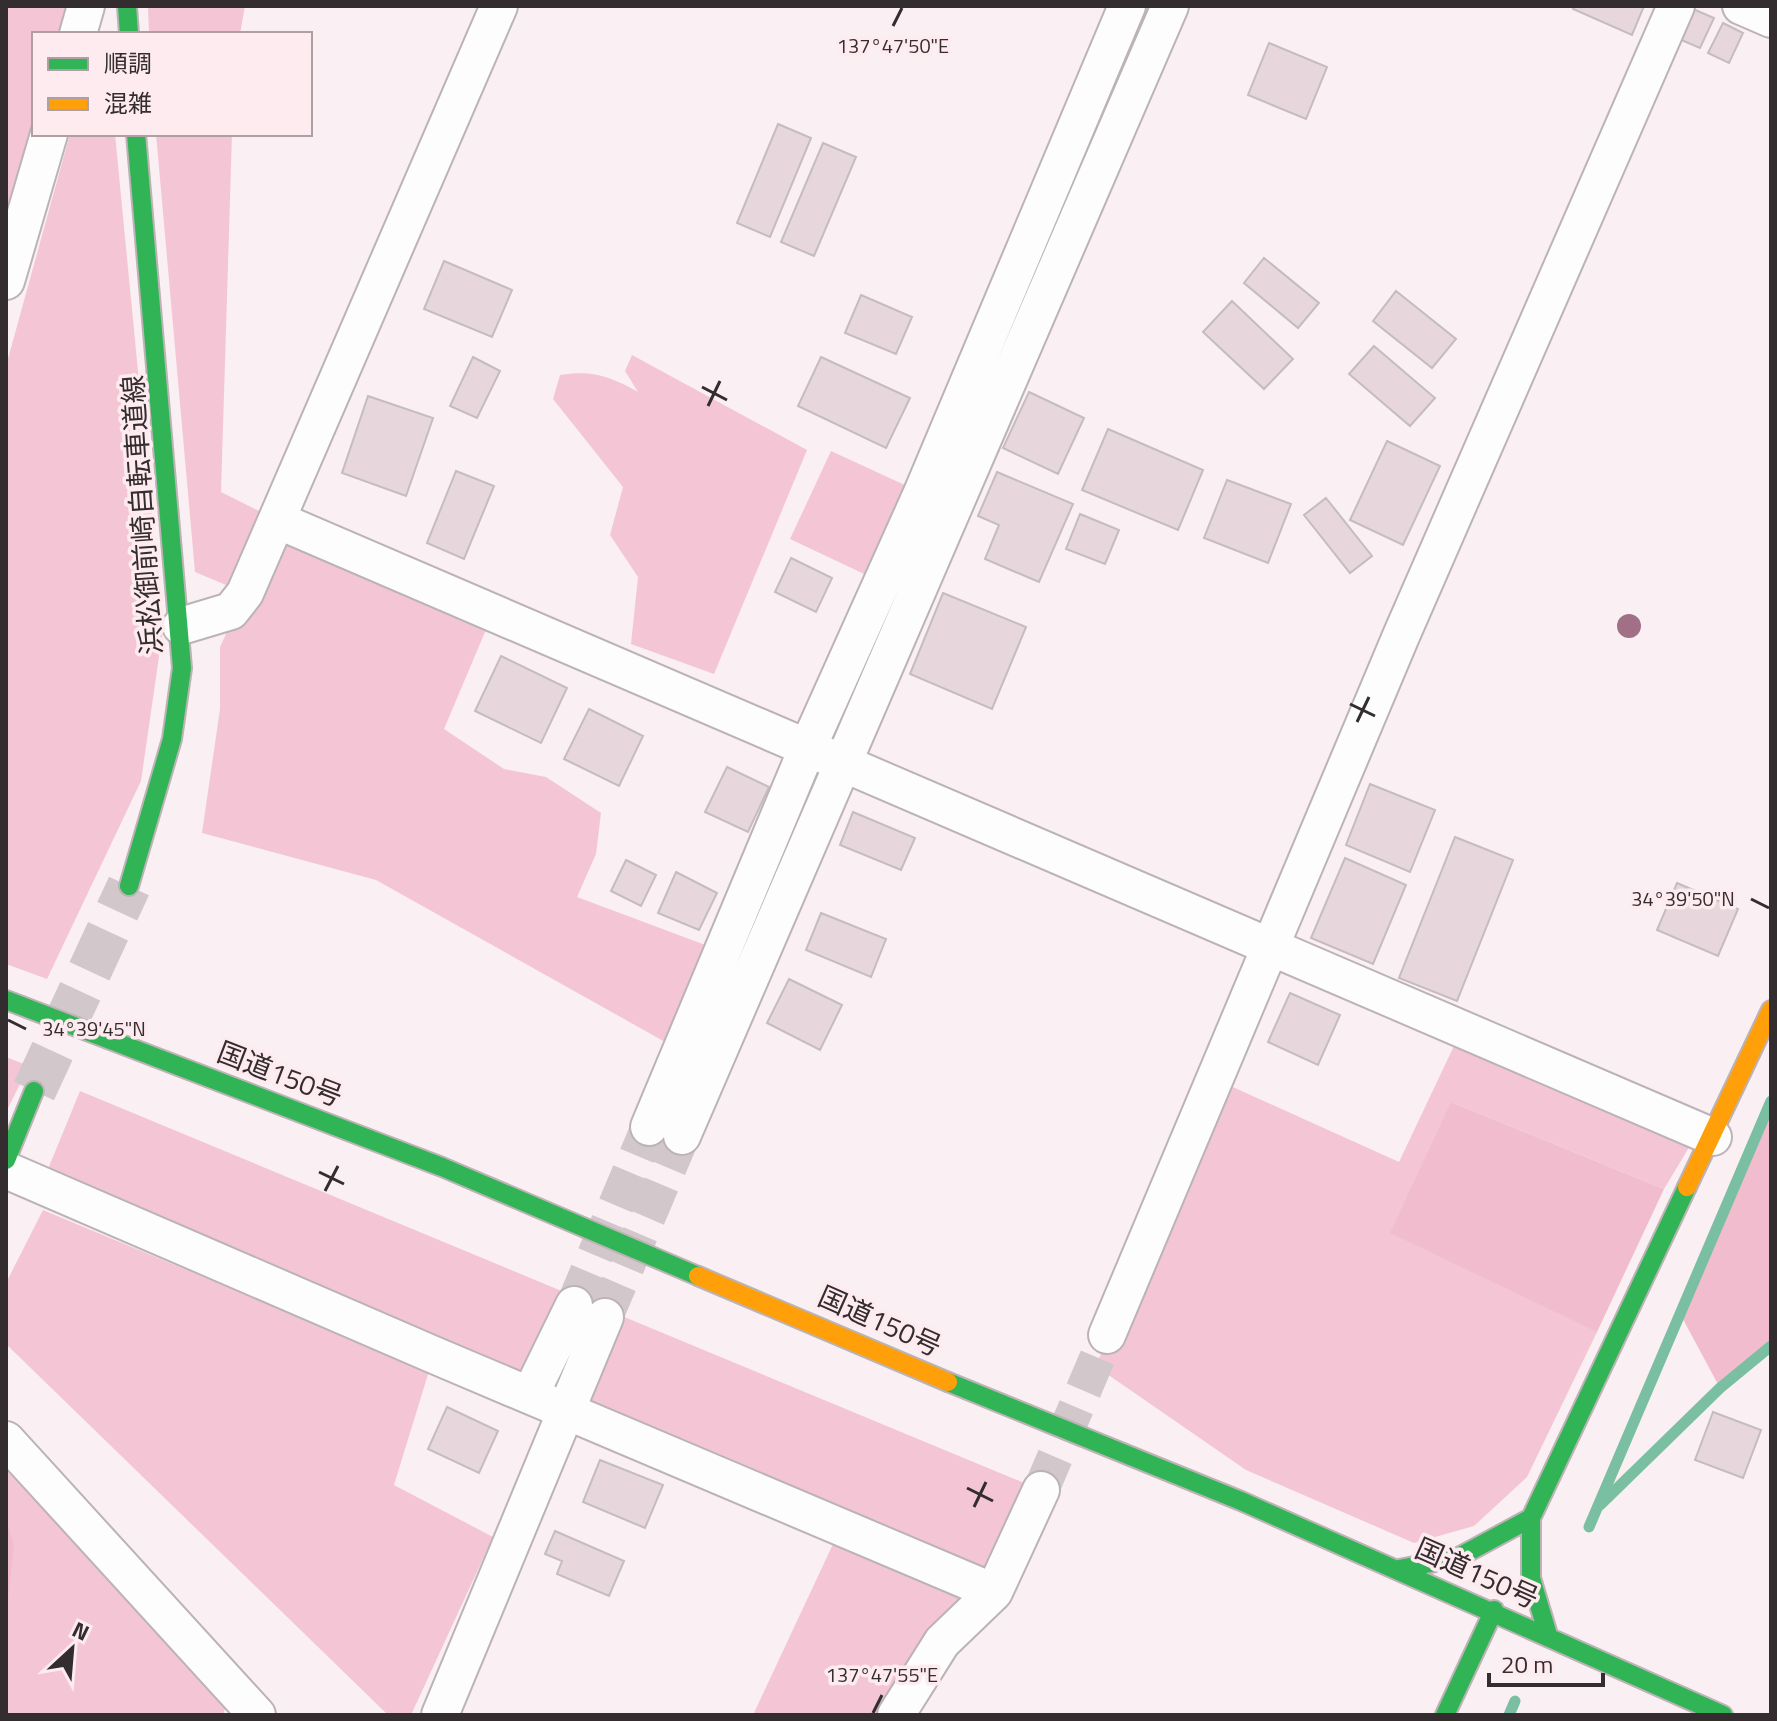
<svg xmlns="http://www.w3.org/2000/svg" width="1777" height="1721" font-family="'Titillium Web','Noto Sans JP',sans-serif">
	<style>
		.green { fill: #f4c6d5 }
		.forest { fill: #f2bccf }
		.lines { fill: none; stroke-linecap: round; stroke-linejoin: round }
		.stream { stroke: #7bbfa3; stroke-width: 11 }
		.building { fill: #e7d7dc; stroke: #c4bcbe; stroke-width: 2 }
		.street-tunnel { stroke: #d2c8cb; stroke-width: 36; stroke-dasharray: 36 18; stroke-linecap: butt }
		.secondary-tunnel { stroke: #d2c8cb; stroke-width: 44; stroke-dasharray: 44 22; stroke-linecap: butt }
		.street-casing { stroke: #bbb3b5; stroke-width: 40 }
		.fast-casing { stroke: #bbb3b5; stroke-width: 22 }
		.slow-casing { stroke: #bbb3b5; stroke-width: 22 }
		.street { stroke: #fefdfd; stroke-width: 36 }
		.fast { stroke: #30b455; stroke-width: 18 }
		.slow { stroke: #ff9f0a; stroke-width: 18 }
		.tree { fill: #a17087 }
		.ticks { fill: none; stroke: #342d2f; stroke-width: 3 }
		.labels { text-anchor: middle; stroke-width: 7; stroke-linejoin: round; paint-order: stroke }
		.street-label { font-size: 28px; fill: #342d2f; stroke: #feebf0 }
		.ticks-label { font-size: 20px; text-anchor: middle; fill: #342d2f; stroke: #feebf0; stroke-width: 7; stroke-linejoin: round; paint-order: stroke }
	</style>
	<rect width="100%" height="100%" fill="#faeff2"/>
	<path class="green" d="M6,6H71L63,34H34V134L6,234Z
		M148,6H245L240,34H149Z
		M70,134H115L163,629L141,781L47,979L6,964V366Z
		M156,134H232L221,492L277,520L493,613L444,729L504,769L546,777L601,813L596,854L577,897L724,952L683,1052L376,880L202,833L220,709V647L245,593L195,572Z
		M632,355L807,450L714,674L631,644L638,577L610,535L623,487L553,399L560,375C593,370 609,376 638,392L625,371Z
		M831,451L922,493L881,582L790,539Z
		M1462,1029L1699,1131L1664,1189L1451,1102L1597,1332L1527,1477L1474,1526L1414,1543L1246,1470L1094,1365L1136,1303L1215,1079L1399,1162Z
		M6,1057L29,1066L6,1112Z
		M80,1091L1041,1490L894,1715H753L841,1527L48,1169Z
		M43,1210L429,1371L394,1485L493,1537L411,1715H388L6,1344V1283Z
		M6,1432L232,1687L223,1715H6Z"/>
	<path class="forest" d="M1771,1094V1350L1720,1388L1678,1310Z
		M1451,1102L1664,1189L1597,1332L1390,1233Z
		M6,1520L14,1544L6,1621Z"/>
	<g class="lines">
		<path class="stream" d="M1600,1505L1720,1388L1771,1346
			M1589,1527L1771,1101
			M1509,1715L1515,1701"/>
	</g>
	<path class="building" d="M1574,6H1644L1632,35L1573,9Z
		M1693,9L1714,18L1700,48L1679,39Z
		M1723,23L1743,33L1729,63L1708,53Z
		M1269,43L1327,67L1306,119L1248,95Z
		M778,124L811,138L770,237L737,223Z
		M823,143L856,157L814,256L781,242Z
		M1264,258L1319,303L1298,328L1244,283Z
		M444,261L512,290L492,337L424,309Z
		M1396,291L1456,339L1432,368L1373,321Z
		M861,295L912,317L896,354L845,333Z
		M1232,301L1293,359L1264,389L1203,332Z
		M1374,346L1435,398L1410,426L1349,374Z
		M473,357L500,371L477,418L450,406Z
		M821,357L910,398L886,448L798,406Z
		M1029,392L1084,418L1058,474L1003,448Z
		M368,396L433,418L406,496L342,473Z
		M1108,429L1203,470L1178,530L1082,490Z
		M1387,441L1440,466L1403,545L1350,520Z
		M456,471L494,486L464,559L427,543Z
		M997,472L1073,504L1039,582L985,559L999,525L978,516Z
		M1227,480L1291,504L1268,563L1204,538Z
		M1326,498L1372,556L1350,573L1304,515Z
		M1080,514L1119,530L1105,564L1066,549Z
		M791,558L832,578L816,612L775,592Z
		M943,593L1026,627L992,709L910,674Z
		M501,656L567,688L541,743L475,711Z
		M589,709L643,736L619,786L564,759Z
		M727,767L769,787L748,832L705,812Z
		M1370,784L1435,810L1410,872L1346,845Z
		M853,812L915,838L901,870L840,845Z
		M1455,837L1513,860L1457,1001L1399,978Z
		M1345,858L1406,885L1373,964L1311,938Z
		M626,860L656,875L641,906L611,891Z
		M676,872L717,893L699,930L658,913Z
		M1677,883L1738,909L1718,956L1657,930Z
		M821,913L886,939L871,977L806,950Z
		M789,979L842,1005L820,1050L767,1023Z
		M1290,993L1340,1015L1318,1065L1268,1042Z
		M447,1407L498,1431L479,1473L428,1449Z
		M1713,1412L1761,1430L1743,1478L1695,1460Z
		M600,1460L663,1485L645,1528L583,1502Z
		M555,1531L624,1561L609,1596L557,1574L562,1561L545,1554Z"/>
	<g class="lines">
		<path class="street-tunnel" d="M574,1305L649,1127
			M605,1317L682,1136
			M1041,1490L1107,1335"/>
		<path class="secondary-tunnel" d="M34,1091L129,886"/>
		<g class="street-casing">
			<path id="street" d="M1741,6L1771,19
				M78,34L86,6
				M6,281L49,134
				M277,520L1713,1137
				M181,626L231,611L245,593L499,6
				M649,1127L807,749L922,493L1127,6
				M682,1136L1170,6
				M6,1170L434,1355L994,1592
				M1107,1335L1401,636L1676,6
				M530,1395L574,1305
				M6,1440L257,1715
				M440,1715L605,1317
				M896,1715L942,1642L994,1592L1041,1490"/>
		</g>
		<g class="fast-casing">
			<path id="fast" d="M127,6L129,34
				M129,886L172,739L182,668L136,134
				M6,1000L442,1167L698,1276
				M6,1160L34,1091
				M948,1382L1241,1501L1723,1715
				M1399,1569L1457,1558L1531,1518
				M1548,1635L1531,1578V1518L1687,1187
				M1445,1715L1494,1610"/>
		</g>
		<g class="slow-casing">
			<path id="slow" d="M1687,1187L1771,1010
				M698,1276L948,1382"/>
		</g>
		<use href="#street" class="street"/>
		<use href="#fast" class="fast"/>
		<use href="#slow" class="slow"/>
	</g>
	<circle class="tree" cx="1629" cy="626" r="12"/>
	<path class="ticks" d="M893,26L902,8M702,387L727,400M708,406L720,381M1350,704L1375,716M1357,722L1369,697M1751,899L1769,908M8,1020L26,1029M319,1172L344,1184M325,1191L338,1166M967,1488L993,1501M974,1507L986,1482M873,1713L882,1695"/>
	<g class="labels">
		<g class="street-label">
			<text transform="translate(142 515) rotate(-94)" y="10">浜松御前崎自転車道線</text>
			<text transform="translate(280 1074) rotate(21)" y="10">国道150号</text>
			<text transform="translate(880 1321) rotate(24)" y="10">国道150号</text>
			<text transform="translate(1477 1573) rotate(24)" y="10">国道150号</text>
		</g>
	</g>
	<g class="ticks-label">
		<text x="893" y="53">137°47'50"E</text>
		<text x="1683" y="906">34°39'50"N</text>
		<text x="94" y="1036">34°39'45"N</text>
		<text x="882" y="1682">137°47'55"E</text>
	</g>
	<rect width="1777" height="1721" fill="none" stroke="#342d2f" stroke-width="16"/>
	<rect x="32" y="32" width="280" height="104" fill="#feebf0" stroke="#ad9fa3" stroke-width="2"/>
	<rect x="48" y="58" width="40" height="12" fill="#30b455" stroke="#ad9fa3" stroke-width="2"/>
	<text x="104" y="72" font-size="24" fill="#342d2f">順調</text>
	<rect x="48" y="98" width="40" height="12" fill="#ff9f0a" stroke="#ad9fa3" stroke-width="2"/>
	<text x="104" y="112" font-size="24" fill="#342d2f">混雑</text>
	<g transform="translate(72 1649) rotate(26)" stroke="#feebf0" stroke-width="6" paint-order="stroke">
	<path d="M0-6L14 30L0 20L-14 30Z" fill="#342d2f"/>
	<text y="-12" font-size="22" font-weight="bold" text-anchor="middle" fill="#342d2f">N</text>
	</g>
	<path d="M1489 1673v12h114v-12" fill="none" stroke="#342d2f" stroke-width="4"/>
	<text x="1501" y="1673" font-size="24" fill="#342d2f" stroke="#feebf0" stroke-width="6" paint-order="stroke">20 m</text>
</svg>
